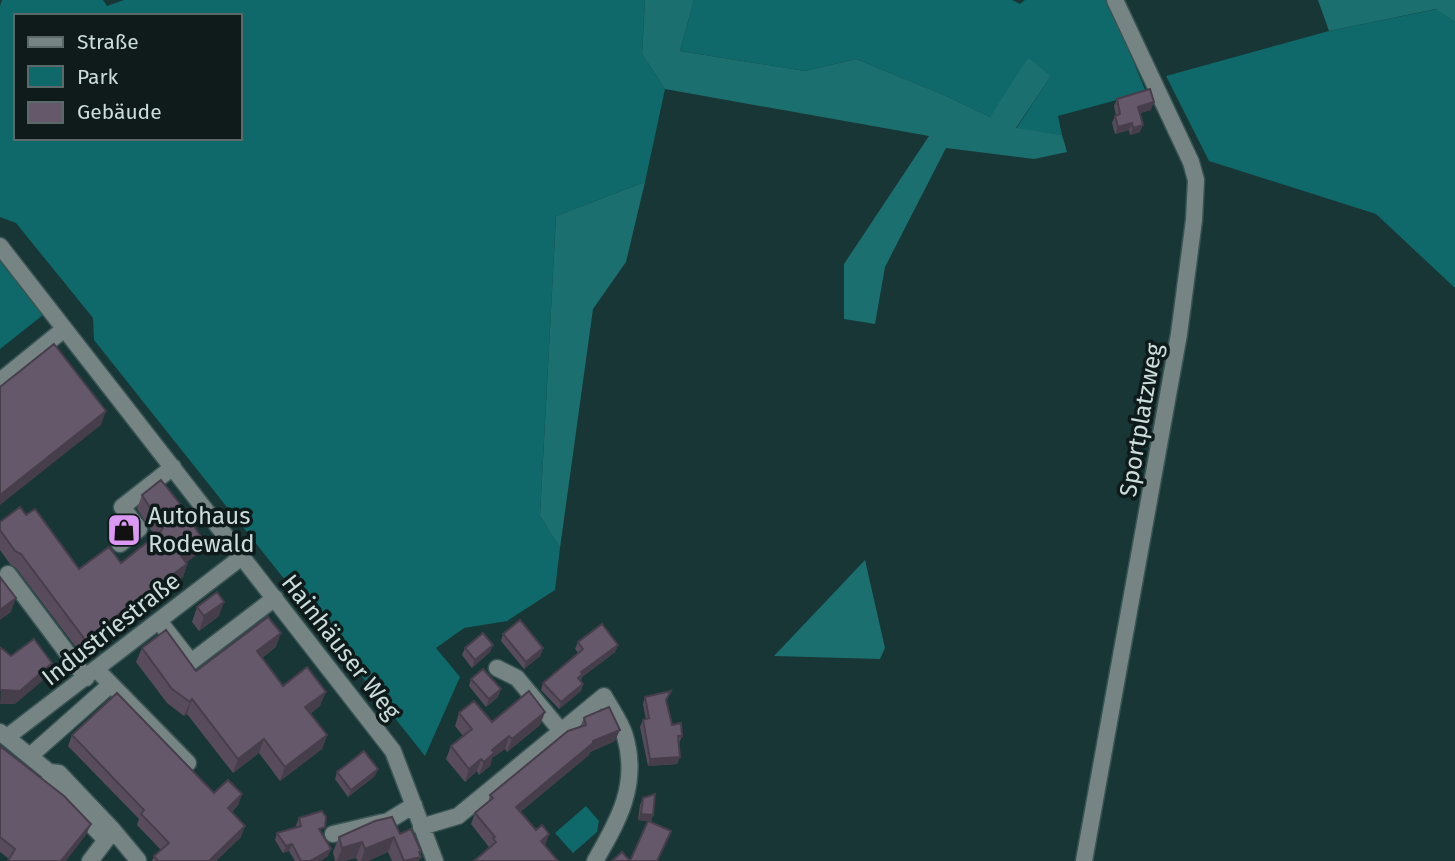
<svg xmlns="http://www.w3.org/2000/svg" width="1455" height="861" font-family="'Fira Sans',sans-serif">
	<style>
		.green { fill: #0f6869; fill-rule: evenodd }
		.forest { fill: #1b6f6f }
		.lines { fill: none; stroke-linecap: round; stroke-linejoin: round }
		.minor-casing { stroke: #395454; stroke-width: 19 }
		.minor { stroke: #778484; stroke-width: 16 }
		.wall { fill: #584c5c }
		.shaded-wall { fill: #473e4b }
		.building { fill: #66586b; stroke: #473e4b; stroke-width: 2 }
		.labels { text-anchor: middle; stroke-width: 7; stroke-linejoin: round; paint-order: stroke }
		.street-label { font-size: 24px; fill: #ccdddc; stroke: #0f1b1b }
		.poi-label { font-size: 24px; fill: #ccdddc; stroke: #0f1b1b; text-anchor: start }
	</style>
	<rect width="100%" height="100%" fill="#193636"/>
	<path class="green" d="M2,0H103L107,6L124,0H645L642,54L665,89L645,182L556,216L540,516L560,548L555,590L507,621L464,628L436,648L460,677L425,756L94,340L93,318L16,223L0,217V6ZM16,16H240V138H16Z
		M694,0H1012L1020,4L1025,0H1108L1146,92L1058,116L1062,135L1016,129L1051,76L990,117L944,95L856,59L805,71L680,51Z
		M1437,9L1455,22V288L1376,214L1209,161L1166,76L1329,31Z
		M0,260L43,315L0,349Z
		M586,806L599,821L597,832L573,853L555,833Z"/>
	<path class="forest" d="M645,0H694L680,51L805,71L856,59L944,95L990,117L1028,58L1051,76L1016,128L1062,135L1067,152L1034,159L946,148L885,267L875,324L844,319V264L929,136L665,89L642,54Z
		M1318,0H1455V22L1436,9L1329,31Z
		M645,182L626,262L593,309L560,548L540,516L556,216Z
		M865,560L885,648L880,659L774,656Z"/>
	<g class="lines">
		<g class="minor-casing">
			<path id="minor" d="M0,246L393,751L435,861
				M0,381L63,330
				M120,544L139,529L122,507L173,467
				M8,574L86,678
				M159,621L191,662L275,598
				M497,668L517,678L561,731
				M97,670L188,763
				M0,732L49,772L59,773L113,830L138,860
				M7,737L243,556
				M31,755L110,685
				M49,772L52,784L106,840L90,861
				M421,827L458,816L604,696C611,709 621,722 625,736C639,784 619,820 595,861
				M333,834L388,821L414,805
				M1084,861L1179,334L1194,220L1196,180L1191,162L1115,0"/>
		</g>
		<use href="#minor" class="minor"/>
	</g>
	<path class="wall" d="M1117,99L1151,110L1140,113V132L1130,135L1129,130L1115,134L1112,123L1115,116H1116L1114,106Z
		M142,495L191,522L203,540L199,553L186,562L187,564L183,577L96,641L91,653L84,658L16,568L10,564L0,550V522L26,515L79,569L121,563L155,536L137,509Z
		M197,607L219,616L199,631L192,622Z
		M503,634L543,648L540,656L524,669L501,641Z
		M578,642L618,645L615,652L582,677L581,681L583,684L581,691L559,709L541,690L543,683L579,654L575,649Z
		M493,645L490,652L472,668L462,655L465,648Z
		M276,647L262,658L283,686L320,706L310,714L327,735L322,749L280,781L259,753L233,773L187,714L184,716L167,703L136,662L142,648L196,671Z
		M471,679L498,697L486,707L469,686Z
		M671,691L666,702L672,725L682,736L679,743L680,757L677,764L648,766L640,727L643,720L646,719L643,704L645,697Z
		M545,712L540,725L507,752L505,749L492,758L490,766L479,775L477,771L465,782L446,759L451,746L463,736L455,726L459,713L492,722Z
		M584,718L615,741L590,752L589,755L520,812L536,830L549,834L489,848V847L471,824L475,813L488,803L490,795L580,727Z
		M72,735L214,793L242,794L238,805L232,812L241,837L216,861H152L154,856L161,850L137,825L139,819L68,746Z
		M0,746L86,835L9,859L0,852Z
		M337,772L375,776L348,797L335,779Z
		M643,798L653,815L651,822L671,831L669,838L647,821L638,820L640,805Z
		M299,818L323,834L328,856L320,861H295L289,851L283,853L275,840L277,833L297,827L296,825Z
		M400,834L421,851L419,861H392L388,852L368,861H358L356,858L344,861H335L333,852L339,837Z"/>
	<path class="shaded-wall" d="M1154,102L1151,110L1135,114L1138,107Z
		M1132,123L1129,130L1115,134L1118,127Z
		M1143,125L1140,132L1130,135L1133,128Z
		M106,411L101,425L0,505V495Z
		M203,540L199,553L177,570L181,556Z
		M187,564L183,577L96,641L91,653L84,658L92,634Z
		M16,598L11,612L0,620V610Z
		M224,602L219,616L199,631L204,616Z
		M281,633L276,647L251,666L257,651Z
		M493,645L490,652L472,668L475,660Z
		M618,645L615,652L582,677L580,681L576,685L581,672Z
		M543,648L540,656L524,669L526,662Z
		M52,663L47,677L15,704H0L1,690Z
		M583,684L581,691L559,709L561,702Z
		M501,689L498,697L486,707L489,699Z
		M326,692L320,706L300,721L305,707Z
		M192,699L187,714L184,716L190,702Z
		M545,712L540,725L507,752L512,739Z
		M620,730L615,741L590,752L589,755L512,819L516,807L593,741Z
		M327,735L322,749L280,781L285,767Z
		M509,736L505,749L492,758L490,766L479,775L484,762L492,750Z
		M264,739L259,753L233,773L238,759Z
		M680,757L677,764L648,766L650,759Z
		M481,759L477,771L465,782L469,769Z
		M378,769L375,776L348,797L351,790Z
		M242,794L238,805L224,819L228,808Z
		M641,814L653,815L651,822L638,820Z
		M91,824L86,835L66,861H61Z
		M245,826L241,837L216,861H209Z
		M549,834L545,846L541,841Z
		M394,837L388,852L368,861H361L365,849Z
		M362,842L356,858L344,861H337L342,848Z
		M292,844L289,851L283,853L286,846Z
		M331,849L328,856L320,861H310Z
		M421,851L419,858L421,857L419,861H404Z"/>
	<path class="building" d="M1150,89L1154,102L1138,107L1143,125L1133,128L1132,123L1118,127L1115,116L1120,114L1117,99Z
		M54,344L106,411L0,495V387Z
		M161,480L192,519L190,520L203,540L181,556L187,564L92,634L96,640L89,645L21,554L15,551L0,530V522L20,507L26,515L35,509L79,569L109,547L121,563L160,532L163,528L142,495Z
		M0,577L16,598L0,610Z
		M217,592L224,602L204,616L197,607Z
		M268,617L281,633L257,651L283,686L307,667L326,692L305,707L327,735L285,767L264,739L238,759L192,699L190,702L172,689L142,648L166,630L196,671Z
		M520,620L543,648L526,662L503,634Z
		M602,624L618,645L581,672L583,674L578,678L583,684L561,702L543,683L583,649L578,642Z
		M483,633L493,645L475,660L465,648Z
		M34,639L52,663L20,691L1,690H0V647L11,656Z
		M483,669L501,689L489,699L471,679Z
		M529,691L545,712L512,739L509,736L492,750L494,753L484,762L481,759L469,769L451,746L472,729L459,713L474,701L492,722Z
		M671,691L666,700L672,725L681,723L682,736H678L680,757L650,759L643,720L649,718L645,697Z
		M117,693L214,793L228,780L242,794L228,808L245,826L209,861H158L154,856L169,843L141,814L144,810L72,735Z
		M609,707L620,730L593,741V743L516,807L536,830L542,825L549,834L541,841L558,861H474L496,842L493,838L495,837L475,813L493,798L490,795L568,731L586,725L584,718L585,717Z
		M0,746L64,796L91,824L61,861H8L15,849L0,837Z
		M364,751L378,769L351,790L337,772Z
		M655,794L653,815L641,814L643,798Z
		M322,811L326,817L325,827L319,829L331,849L310,861H301L292,844L286,846L277,833L301,826L299,818Z
		M392,817L400,834L411,829L421,851L419,852L421,857L404,861L394,837L365,849L362,842L342,848L339,837L375,821Z
		M648,821L671,831L657,861H630Z
		M622,852L630,861H612Z"/>
	<defs>
		<g id="shop-square" transform="scale(1.75)"><rect x="-9" y="-9" width="18" height="18" rx="4" fill="#dc99f4" stroke="#0f1b1b"/><path d="M-5-2.5h2.3a2.7 3.5 0 0 1 5.4 0H5L5.5 6h-11ZM-1.5-2.5h3a1.5 2.3 0 0 0-3 0Z" fill="#111"/></g>
	</defs>
	<g fill-rule="evenodd">
		<use href="#shop-square" x="124" y="530"/>
	</g>
	<g class="labels">
		<g class="street-label">
			<text transform="translate(1141 420) rotate(-80)" y="8">Sportplatzweg</text>
			<text transform="translate(111 629) rotate(-38)" y="8">Industriestraße</text>
			<text transform="translate(341 647) rotate(52)" y="8">Hainhäuser Weg</text>
		</g>
		<g class="poi-label">
			<text x="148" y="524">Autohaus<tspan x="148" dy="28">Rodewald</tspan></text>
		</g>
	</g>
	<rect x="14" y="14" width="228" height="126" fill="#0f1b1b" stroke="#5b6968" stroke-width="2"/>
	<rect x="28" y="37" width="35" height="10" fill="#778484" stroke="#5b6968" stroke-width="2"/>
	<text x="77" y="49" font-size="21" fill="#ccdddc">Straße</text>
	<rect x="28" y="66" width="35" height="21" fill="#0f6869" stroke="#5b6968" stroke-width="2"/>
	<text x="77" y="84" font-size="21" fill="#ccdddc">Park</text>
	<rect x="28" y="102" width="35" height="21" fill="#66586b" stroke="#5b6968" stroke-width="2"/>
	<text x="77" y="119" font-size="21" fill="#ccdddc">Gebäude</text>
</svg>
